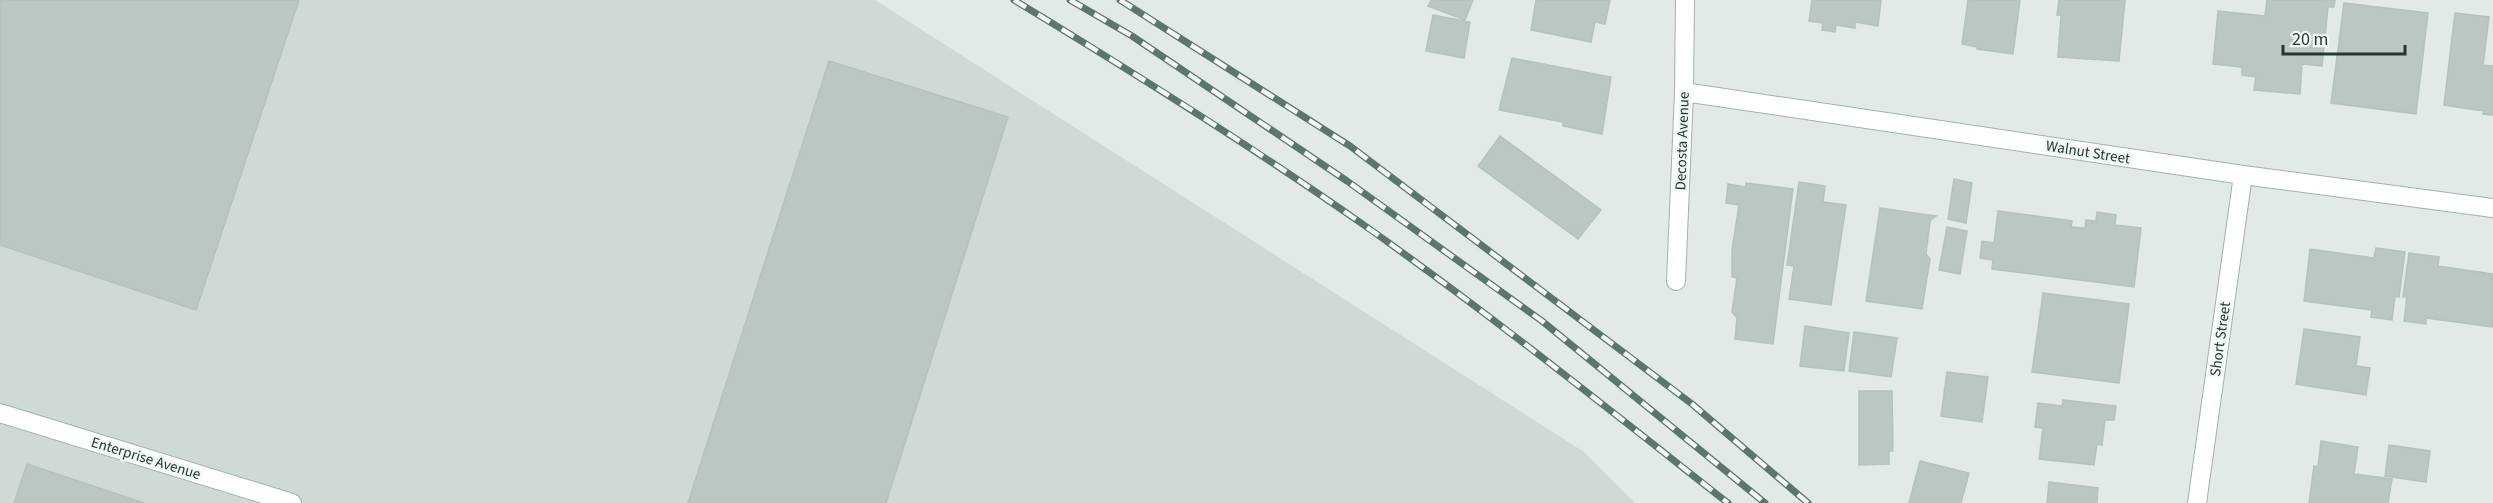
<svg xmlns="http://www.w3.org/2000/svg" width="2493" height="503" font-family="'Source Sans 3',sans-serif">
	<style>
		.built { fill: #cfdad5 }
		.building { fill: #bac7c2; stroke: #b4c3bd; stroke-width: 1.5 }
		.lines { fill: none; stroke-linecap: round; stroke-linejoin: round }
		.minor-casing { stroke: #a4b1ad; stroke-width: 20 }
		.minor { stroke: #fff; stroke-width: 18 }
		.rail-casing { stroke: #5d756f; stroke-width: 7 }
		.rail { stroke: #f1f7f4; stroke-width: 4.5; stroke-dasharray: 14; stroke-linecap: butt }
		.labels { text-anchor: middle; stroke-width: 5; stroke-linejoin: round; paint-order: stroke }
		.street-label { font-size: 15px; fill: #233933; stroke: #f1f7f4 }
	</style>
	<rect width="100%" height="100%" fill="#e1eae6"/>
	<path class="built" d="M0,0H875L1584,452L1635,503H0Z"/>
	<path class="building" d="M0,0H299L196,310L0,245Z
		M1431,0H1473L1465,20L1428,6Z
		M1536,0H1610L1605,24L1595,22L1591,42L1531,30Z
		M1812,0H1881L1878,26L1855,22V28L1836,25L1835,32L1822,30L1823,23L1809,21Z
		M1968,0H2020L2013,54L1977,49V47L1962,44Z
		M2059,0H2125L2119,61L2058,57L2061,15H2057Z
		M2267,0H2335L2334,7H2328L2322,66L2302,64L2300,94L2254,90L2256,77L2242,75V67L2213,64L2218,11L2265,16Z
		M2344,3L2428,13L2416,114L2331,103Z
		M2455,13L2489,17L2483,65L2493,66V115L2483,114L2484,111L2444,105Z
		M1433,15L1470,22L1464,58L1426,51Z
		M1512,58L1611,77L1602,134L1563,126V122L1499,110Z
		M829,61L1008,117L886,503H688Z
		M1500,136L1601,210L1578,239L1478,166Z
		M1954,179L1972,183L1966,223L1948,219Z
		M1799,182L1825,186L1823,202L1846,205L1831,305L1789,299L1794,266L1787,265Z
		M1746,183L1793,189L1773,344L1735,339L1737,318L1732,312L1737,278L1732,277V250L1739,205L1726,203L1728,184L1745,187Z
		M1880,208L1936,216L1930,221L1926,254L1930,259L1922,309L1866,301Z
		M1998,211L2072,221L2071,227L2085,228L2086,220L2096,221L2097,212L2116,215L2115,225L2141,228L2134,287L1992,269L1993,260L1980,258L1982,241L1994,243Z
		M1947,227L1967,231L1960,274L1939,270Z
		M2376,248L2405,252L2399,297L2395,296L2392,320L2371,317L2372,310L2304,301L2310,249L2374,258Z
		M2409,253L2439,257L2438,266L2493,274V327L2426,318V324L2404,321L2407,297H2403Z
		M2043,293L2129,304L2119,383L2032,372Z
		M1805,326L1849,333L1844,371L1800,366Z
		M2304,329L2360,337L2356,366L2370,368L2366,395L2296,384Z
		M1854,332L1897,338L1891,377L1849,371Z
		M1947,372L1988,377L1982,422L1941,416Z
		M1859,391H1892L1893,451H1889V464L1859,465Z
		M2063,400L2116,406L2114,420H2105L2102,445L2097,444L2094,465L2039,459L2043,428L2035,427L2038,403L2062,406Z
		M2321,441L2358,447L2354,474L2392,479L2388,503H2309L2314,466L2318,467Z
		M2389,445L2430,451L2426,482L2385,476Z
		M1920,461L1969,473L1961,503H1909Z
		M27,464L144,503H14Z
		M2049,482L2098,488L2097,503H2047Z"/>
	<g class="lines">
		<g class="minor-casing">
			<path id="minor" d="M1684,92L2243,175L2493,208
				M1676,281L1684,92L1685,0
				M0,413L292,503
				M2197,503L2243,175"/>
		</g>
		<use href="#minor" class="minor"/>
		<g class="rail-casing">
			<path id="rail" d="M1014,0C1131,71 1248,144 1361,223C1486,311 1607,408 1728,503
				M1070,0L1132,36L1347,181L1542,321L1765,503
				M1120,0L1350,146L1692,404L1808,503"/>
		</g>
		<use href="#rail" class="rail"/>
	</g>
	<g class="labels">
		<g class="street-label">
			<text transform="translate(1682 141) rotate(-88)" y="5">Decosta Avenue</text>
			<text transform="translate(2088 152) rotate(9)" y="5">Walnut Street</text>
			<text transform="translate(2220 339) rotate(-82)" y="5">Short Street</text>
			<text transform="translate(146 458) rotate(17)" y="5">Enterprise Avenue</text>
		</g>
	</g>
	<path d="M2283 45v9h122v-9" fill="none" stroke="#233933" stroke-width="3"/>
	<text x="2292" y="45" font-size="18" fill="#233933" stroke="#f1f7f4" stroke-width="4.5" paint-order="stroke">20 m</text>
</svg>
